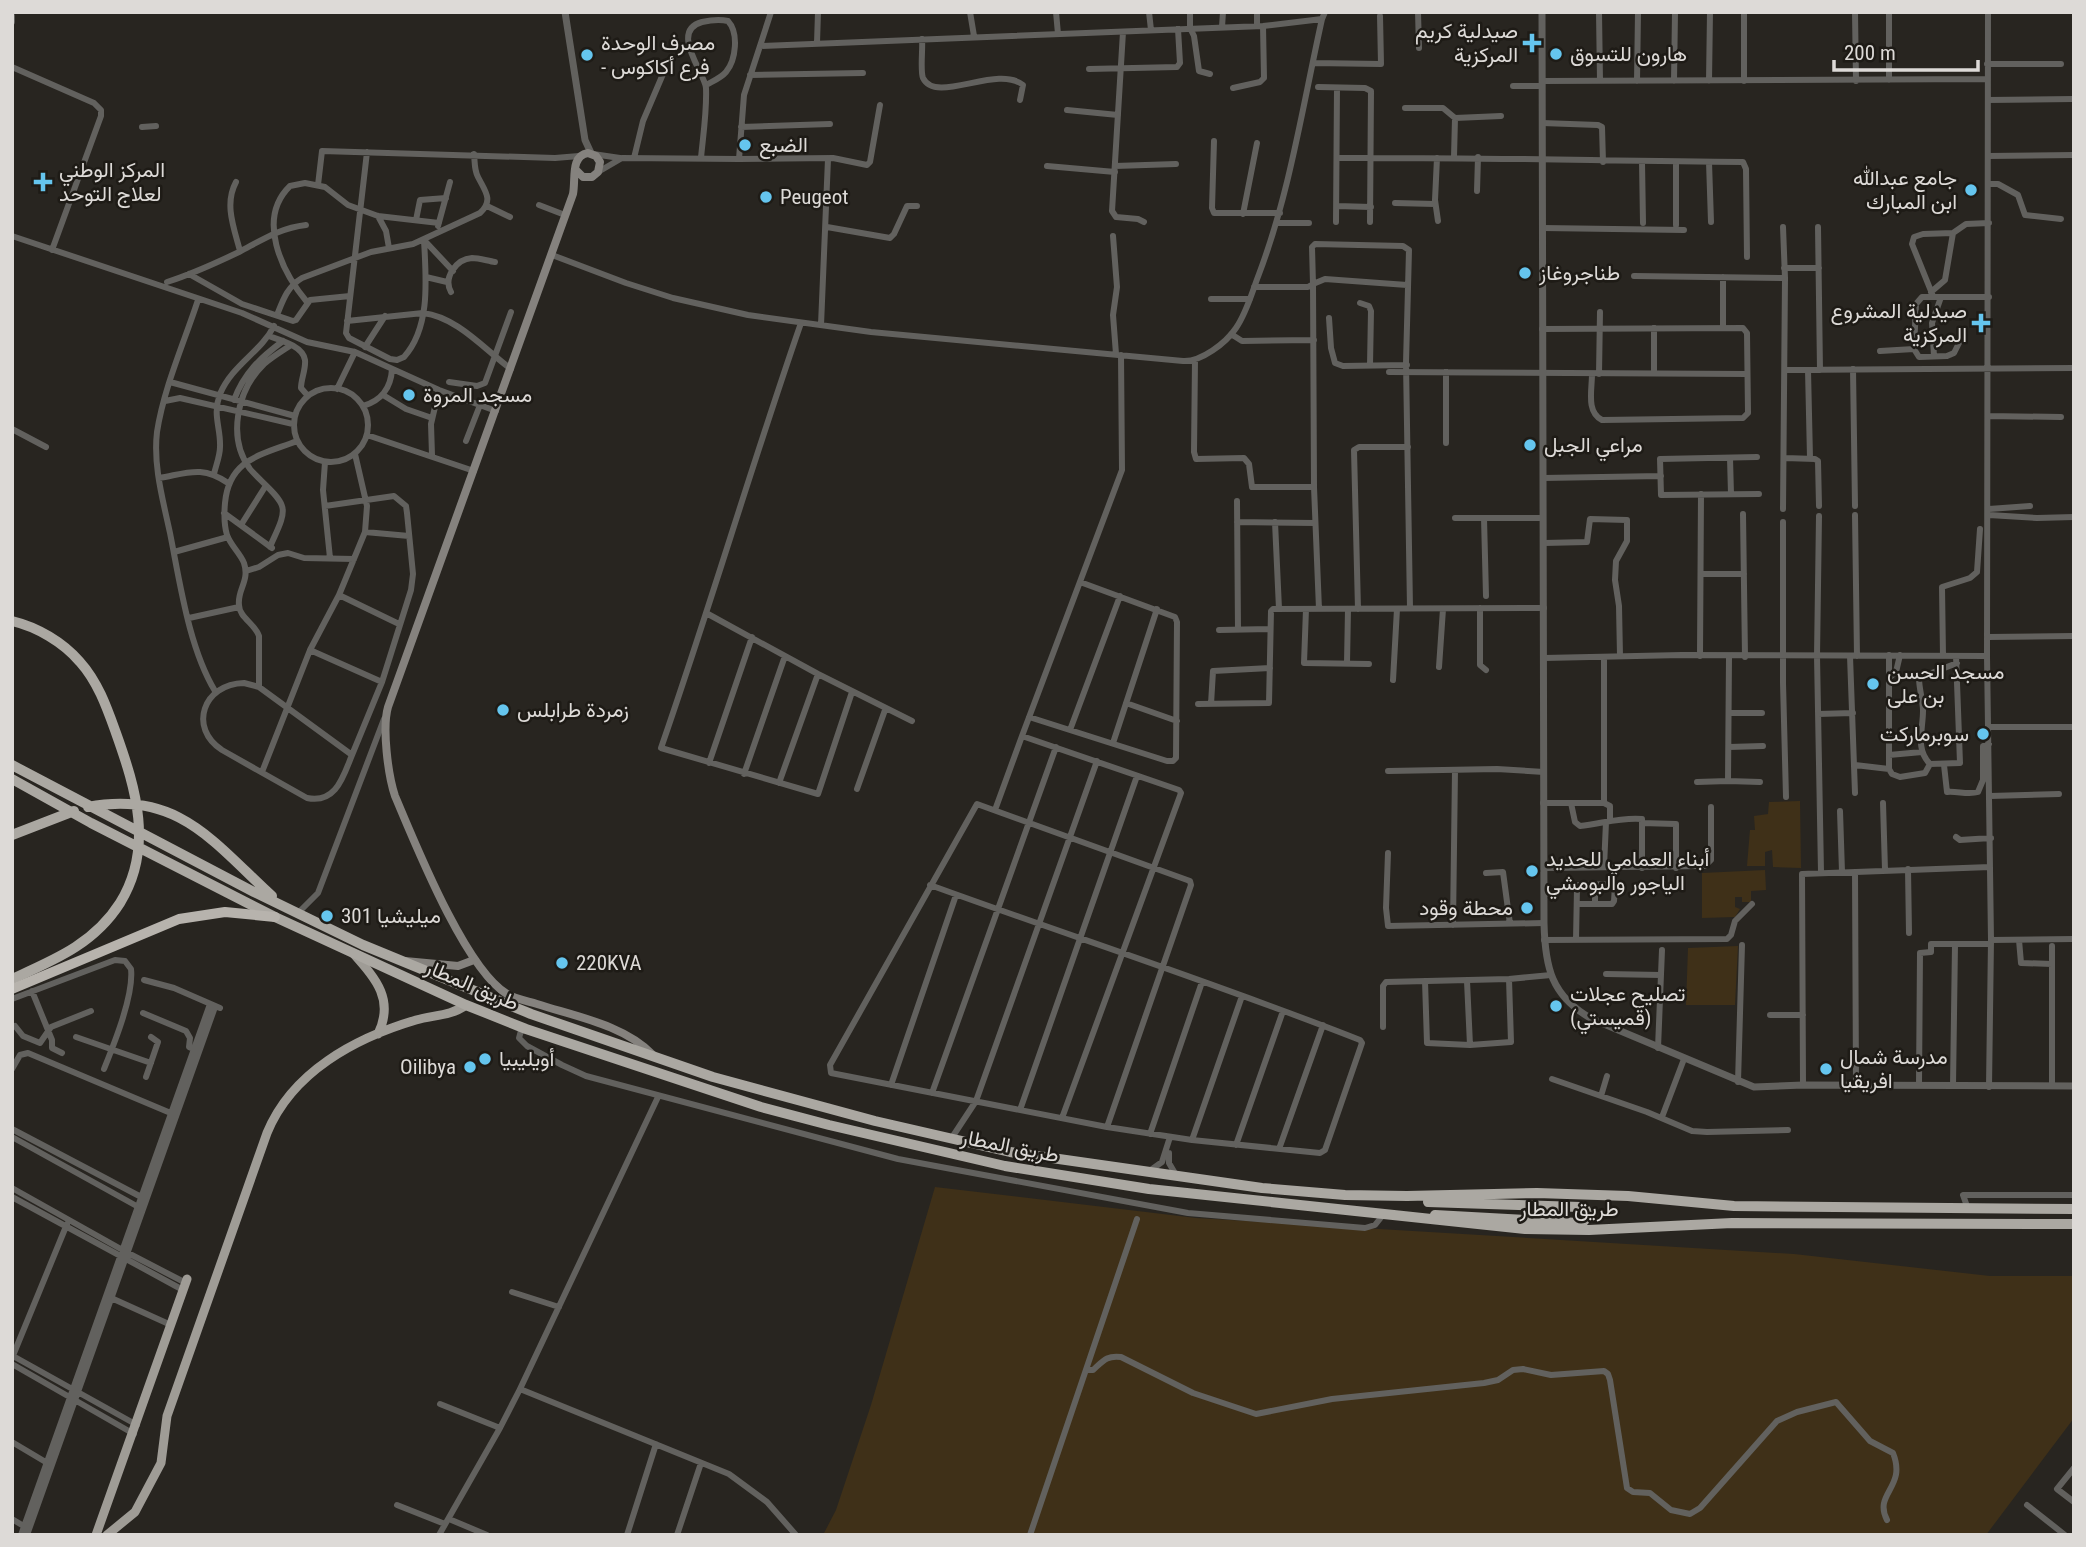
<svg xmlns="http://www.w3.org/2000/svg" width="2086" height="1547" viewBox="0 0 2086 1547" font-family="'Roboto Condensed',Vazirmatn,sans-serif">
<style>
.green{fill:#3f3018}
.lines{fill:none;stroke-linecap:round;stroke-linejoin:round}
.minor{stroke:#62615e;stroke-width:6}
.tertiary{stroke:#62615e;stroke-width:7}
.secondary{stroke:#85827e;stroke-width:8}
.primary{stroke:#9f9c96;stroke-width:9}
.trunk{stroke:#aba8a2;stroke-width:10}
.motorway{stroke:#b7b3ad;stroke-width:10}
.poi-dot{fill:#65c5ee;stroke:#1e1b16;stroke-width:2.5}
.labels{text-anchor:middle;stroke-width:5;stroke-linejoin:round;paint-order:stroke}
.poi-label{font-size:21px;fill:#dddad7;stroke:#1e1b16;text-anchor:start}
.street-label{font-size:21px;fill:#dddad7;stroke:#1e1b16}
</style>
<rect width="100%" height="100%" fill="#282520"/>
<path class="green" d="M 1800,801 L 1801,868 L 1773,867 L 1772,850 L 1765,852 L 1765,866 L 1747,866 L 1750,830 L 1755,830 L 1754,816 L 1768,814 L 1769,802 Z
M 1765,870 L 1766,890 L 1751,891 L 1751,902 L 1742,902 L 1742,897 L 1735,897 L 1735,907 L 1740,909 L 1735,917 L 1702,918 L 1702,873 Z
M 1738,946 L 1735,1005 L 1686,1005 L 1688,948 Z
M 935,1187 L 1196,1218 L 1794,1254 L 1990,1276 L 2074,1276 L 2074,1418 L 1986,1535 L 823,1535 L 836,1510 L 871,1405 Z"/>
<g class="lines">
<path class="minor" d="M 970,12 L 974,36
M 1056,12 L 1058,34
M 1149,12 L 1151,30
M 1190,12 L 1190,28 L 1194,36 L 1199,71 L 1210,74
M 1418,12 L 1419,48
M 1599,12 L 1600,81
M 1855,12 L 1856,81
M 1889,12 L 1889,80
M 1988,12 L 1987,656 L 1991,940 L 1989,1087
M 12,16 L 12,22
M 1257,26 L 1257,12
M 1222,27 L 1223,12
M 1123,32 L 1112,211 L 1116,217 L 1138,219 L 1144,222
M 922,39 C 923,48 920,71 923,78 C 936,105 997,64 1023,85 L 1020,100
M 817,43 L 818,12
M 760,46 L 771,12
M 1313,63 L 1381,64 L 1380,16
M 1987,64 L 2061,64
M 12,67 L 94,103 L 101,110 L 101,116 L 52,250
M 1089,69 L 1177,67 L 1180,63 L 1178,29
M 750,75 L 863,73
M 1542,81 L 1987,79
M 1637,81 L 1638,12
M 1674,81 L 1675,12
M 1709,81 L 1710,12
M 1744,81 L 1744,12
M 1513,86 L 1542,86
M 1318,87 L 1365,88 L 1371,91 L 1370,222
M 1233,88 L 1260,82 L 1264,78 L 1263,26
M 1988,100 L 2074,99
M 1405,108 L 1443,108 L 1455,118 L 1501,116
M 1067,110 L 1118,115
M 1542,123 L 1598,125 L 1602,127 L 1603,162
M 142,127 L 156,126
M 741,127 L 830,124
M 1214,141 L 1212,208 L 1214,213 L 1280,213
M 367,152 L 346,333 L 349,338 L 390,359 L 397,360 L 404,357 C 431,327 426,278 424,240
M 593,154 L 620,158
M 1988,156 L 2074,155
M 1454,157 L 1455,118
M 634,158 L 643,121 L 663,74
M 701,158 C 703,136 707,111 706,88 C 705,73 669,31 702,22 C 711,20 719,19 728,21 C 739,33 736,60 726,72 C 721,78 713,81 706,85
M 1338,158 C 1473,157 1608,161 1743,162 L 1746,169 L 1747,257
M 1437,158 L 1435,200 L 1438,221
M 739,159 L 833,158 L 867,165 L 870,162 L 880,105
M 1642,162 L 1643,223
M 1676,162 L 1676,225
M 1709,162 L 1711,222
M 1047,166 L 1115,172
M 1115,166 L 1176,164
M 598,172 L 622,158 L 739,159 L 744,95 L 760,46 L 1263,26 L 1322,19 L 1325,12
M 236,182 C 224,204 234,228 240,251
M 1989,184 L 1998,184 L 2018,195 L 2025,215 L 2061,219
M 318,185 L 322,151 L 555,158 L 579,156
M 1477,191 L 1478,157
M 1395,203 L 1435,204
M 539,205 L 565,215
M 487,206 L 510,217
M 1337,206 L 1371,207
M 1243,214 L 1257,143
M 378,216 L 386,231 L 389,248
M 416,220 L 420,200 L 446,198
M 1336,222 L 1337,88
M 1276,223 L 1309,223
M 438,226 L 450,182
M 827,227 L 890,238 L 894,234 L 907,206 L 917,206
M 1783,227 L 1785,278
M 1818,227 L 1820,370
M 1543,228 L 1684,230
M 12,236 L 242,313 L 307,342 L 355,352 L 439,390 L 496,411
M 1113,236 L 1117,287 L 1113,315 L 1116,354
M 424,240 L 453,271
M 552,255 L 626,283 L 673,298 L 748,315 L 871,332 L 1183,361 C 1201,362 1226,343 1236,328 C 1247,312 1252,292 1259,274 C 1290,192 1303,104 1322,19
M 1784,268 L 1819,268
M 189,274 L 242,304 L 293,321 L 296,320 L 310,300 L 350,296
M 1634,276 L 1785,278 L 1783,509
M 426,277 L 447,282
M 1723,277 L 1723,328
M 167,282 C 192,274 216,263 239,252 C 262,240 280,228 306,225
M 1254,287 L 1308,287 L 1313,284 L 1312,247 L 1315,244 L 1403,246 L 1409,250 L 1406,363 L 1410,608
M 451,292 C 443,278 456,259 472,258 C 479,258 488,261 495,262
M 1931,292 L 1945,280 L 1953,233 L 1966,224 L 1989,223
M 1933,296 L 1912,244 L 1914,237 L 1923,234 L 1953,233
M 1211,299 L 1250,299
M 198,300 C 184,343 164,387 157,432 C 153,466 163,500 170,533 C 180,583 189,648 215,691
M 307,302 C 282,272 256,219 290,186 L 305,183 L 325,187 L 348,205 L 378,216 L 439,223
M 1360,303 L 1369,306 L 1371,311 L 1370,365
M 277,315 C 283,300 287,287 302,278 L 371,252 L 413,244 L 480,213 C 494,200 485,191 478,177 C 474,170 475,162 474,154
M 1329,318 L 1331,348 L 1335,363 L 1343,366 L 1407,365
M 347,321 L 423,313 C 457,317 484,349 511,369
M 801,323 C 752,464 710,607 661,748 L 818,794 L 852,692
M 821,325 L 828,159
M 1654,328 L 1654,373
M 1542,329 L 1743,328 L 1747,333 L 1748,413 L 1743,418 L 1602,420 C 1586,412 1592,390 1592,374
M 1231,334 L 1242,341 L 1314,340
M 269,336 C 280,340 303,346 305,360 C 306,369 301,379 301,388 L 308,396
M 365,347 L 385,316
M 1914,349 L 1916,304 L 1922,297 L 1989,297
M 1880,351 L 1914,349 L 1919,357 L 1947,356 L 1954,353 L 1959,343
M 1934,356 L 1932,323 L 1941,297
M 1195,360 L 1194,452 L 1196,459 L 1244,458 L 1249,464 L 1252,487 L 1314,487 L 1319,609
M 1853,369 L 1855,506
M 1785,370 L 2074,368
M 1808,370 L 1810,458
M 1389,372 L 1747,374
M 1446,372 L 1446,443
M 1599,374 L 1600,312
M 170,382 L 295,416
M 449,382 L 477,386 L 485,383 L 511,312
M294 425a37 37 0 1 1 74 0a37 37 0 1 1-74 0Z
M 337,389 L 355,352
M 383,395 L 406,409 L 432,418
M 234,400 C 244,373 260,358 283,341
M 165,401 L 180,398 L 293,424
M 363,406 C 381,401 391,388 392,369
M 1988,416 L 2061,417
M 12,429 L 46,447
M 367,435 L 474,471
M 466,441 L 480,405
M 432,455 L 431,424 L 439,390
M 1757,457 L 1660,459 L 1661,495 L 1759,494
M 1730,458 L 1731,494
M 1785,458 L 1815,459 L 1818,461 L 1819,506
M 325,462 L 323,490 L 330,558
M 214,474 C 216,465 220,456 220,447 C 221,428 212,415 220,394 C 232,365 261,352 274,326
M 159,478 C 188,473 202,465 228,483
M 1543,478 L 1661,476
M 1314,487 L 1313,284 L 1325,279 L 1407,285
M 1237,501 L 1238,629
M 325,506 L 394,496 L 406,506 L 407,513 L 413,574 L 411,590 L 382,682 L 352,755
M 1989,509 L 2030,506
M 224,513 L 272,548
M 1743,514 L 1745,657
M 1855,515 L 1857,656
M 1989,515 L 2037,518 L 2074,517
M 1819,516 L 1817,656 L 1821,872
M 1455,518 L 1543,518
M 1484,518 L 1486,596
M 1237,522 L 1315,523
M 1275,522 L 1279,609
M 1783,522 L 1783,683 L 1786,797
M 241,525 L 265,487
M 365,532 L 409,536
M 1544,543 L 1587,542 L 1590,519 L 1627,520 L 1627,541 L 1616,561 L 1615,580 L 1619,606 L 1620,656
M 270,547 C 274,536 286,517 282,506 C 279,495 258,479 250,469 C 227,438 237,390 264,364 C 272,357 282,351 291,345
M 174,552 L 228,537
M 246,571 L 259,567 L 278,555 L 288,553 L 304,558 L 354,559
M 1701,574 L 1744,574
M 339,595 L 399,624
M 1480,608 L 1480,665 L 1486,670
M 1306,609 L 1304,663 L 1369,664
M 1358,609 L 1354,450 L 1359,447 L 1408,447
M 708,614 L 818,674 L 912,721
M 189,618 L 239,607
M 1219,630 L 1270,629
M 1988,637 L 2074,636
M 310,650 L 382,682
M 1889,655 L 1889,678
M 1700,656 L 1701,494
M 1850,656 L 1855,793
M 1943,656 L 1942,587 L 1970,578 L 1977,572 L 1980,529
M 1956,656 L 1960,763 L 1930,764 C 1915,749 1923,730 1923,711 C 1923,700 1919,689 1919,678 L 1957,663
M 1544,658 L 1682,655 L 1987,656
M 1347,663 L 1348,609
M 1439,667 L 1443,609
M 1393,680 L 1397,609
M 244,683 L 259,687 L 352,755 C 343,777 336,804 307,798 L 222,750 C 188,728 203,684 244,683 Z
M 259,687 L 259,636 C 255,624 239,617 239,605 C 237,590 250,581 244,563 C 240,553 231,546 227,535 C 224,525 224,514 225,503 C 229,459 261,455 297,441
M 1126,703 L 1177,721
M 1198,704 L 1269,703 L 1271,611 L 1273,609 L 1544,608
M 1211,704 L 1213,671 L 1270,668
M 1729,713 L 1762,713
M 1818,714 L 1853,713
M 1029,717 L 1167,761 L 1173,761 L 1176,758 L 1177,622 L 1175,617 L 1080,582
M 1989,727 L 2074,727
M 1070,730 L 1120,596
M 1022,736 L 1122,470 L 1121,355
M 1113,743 L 1157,609
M 1729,747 L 1763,746
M 1889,755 L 1922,752
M 709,763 L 752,637
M 1855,765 L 1889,769 L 1889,678 L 1896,672 L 1900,655
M 1944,765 L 1947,792 C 1957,791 1969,795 1978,792 L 1983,780 L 1983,746 L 1989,744
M 1889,769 L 1892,774 L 1900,777 L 1925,773 L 1930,764
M 1388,771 L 1497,769 L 1544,772
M 262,772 L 310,650 L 339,595 L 365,532 L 367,506 L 355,454
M 744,774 L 785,656
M 1728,781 L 1760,782
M 1697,782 L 1728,781 L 1729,657
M 779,783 L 818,674
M 857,789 L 885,710
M 1990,796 L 2059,794
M 1543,803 L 1604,803 L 1604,657
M 1571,803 L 1575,822 L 1580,826 C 1601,824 1620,817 1642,819 L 1642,868
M 1604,803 L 1610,806 L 1610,819
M 1883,803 L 1885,870
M 995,810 L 1022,736 L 1179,790 L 1181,793 L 1062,1118
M 1840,811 L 1842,872
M 1642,823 L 1676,824 L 1676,868
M 1956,837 L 1960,840 L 1991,838
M 1388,853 L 1386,908 L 1388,926 L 1544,923
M 1604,867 L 1606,822
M 1544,868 L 1705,866 L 1711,860 L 1711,807
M 1908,869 L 1909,933
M 1855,872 L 1856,1085
M 1486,873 L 1503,872 L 1510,924
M 930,885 C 1073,937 1218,984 1360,1040 L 1362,1043 L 1325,1150 L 1320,1153 L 1192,1140 L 1107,1127 L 831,1073 L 830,1065 L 977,804 L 1190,881 L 1191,885 L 1107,1127
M 1595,904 L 1595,884
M 298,913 L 318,893 L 384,719
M 1453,925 L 1455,770
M 1544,940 L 1727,939 L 1731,935 L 1735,921 L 1752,904
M 1576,940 L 1577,888 L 1578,885 L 1612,884 L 1615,886 L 1614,901 L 1612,904 L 1577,904
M 1991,940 L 2074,939
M 2019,940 L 2021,963 L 2052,964
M 1606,974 L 1661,975
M 144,980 L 174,988 L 220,1008
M 1425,981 L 1427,1043 L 1470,1045 L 1511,1042 L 1509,979
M 1467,981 L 1470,1045
M 32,991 L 52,1040 L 52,1048 L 62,1053
M 12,999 L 115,960 L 125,961 L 131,969 C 134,995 114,1044 104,1069
M 143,1013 L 186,1031 L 190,1038 L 189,1047 L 198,1051
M 1770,1015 L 1803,1015
M 15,1026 L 23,1036 L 40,1043 L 51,1027 L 91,1011
M 522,1027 L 519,1038 L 527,1046 L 562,1065 L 586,1076 L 898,1159 L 1188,1213 L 1365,1228 L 1375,1225 L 1383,1215
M 1383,1027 L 1383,986 L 1386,982 L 1509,979 L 1551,975
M 76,1037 L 151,1063
M 1658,1048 L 1662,950
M 12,1069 L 20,1055 L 28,1053 L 173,1114
M 146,1077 L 158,1042 L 151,1037
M 1552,1079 L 1647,1112 L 1692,1131 L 1707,1132 L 1788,1130
M 1738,1082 L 1742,945
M 891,1085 L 956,895
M 1803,1085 L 1802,874 L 1990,867
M 1919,1085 L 1920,953 L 1931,952 L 1931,944 L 1991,944
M 1953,1086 L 1955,944
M 2052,1086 L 2052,946
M 932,1093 L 1056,747
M 1601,1096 L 1607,1076
M 1020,1110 L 1137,776
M 1662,1117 L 1684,1059
M 12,1129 L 145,1199
M 1150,1134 L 1202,982
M 12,1137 L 142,1209
M 951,1139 L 976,1101 L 1097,761
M 1192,1140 L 1242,996
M 1236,1145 L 1283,1011
M 1279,1149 L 1323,1025
M 1169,1153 L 1169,1163 L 1176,1175
M 1148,1172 L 1162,1162 L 1170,1137
M 12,1188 L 128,1253 L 186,1283
M 12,1197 L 183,1290
M 1968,1209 L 1963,1195 L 2074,1195
M 512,1292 L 559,1307
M 109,1297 L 171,1325
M 13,1356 L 137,1425
M 12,1358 L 67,1224
M 12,1364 L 134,1434
M 1087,1370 L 1093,1370 C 1103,1361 1107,1355 1121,1357 L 1193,1393 L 1256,1414 L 1332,1399 L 1484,1383 L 1498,1380 L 1513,1370 L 1523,1369 L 1551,1375 L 1604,1371 L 1608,1374 L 1610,1380 L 1627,1488 L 1633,1492 L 1650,1493 L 1671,1510 L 1690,1514 L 1700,1508 L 1777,1421 L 1797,1412 L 1836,1402 L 1870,1441 L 1893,1453 C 1907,1488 1873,1493 1887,1520
M 520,1389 L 729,1474 L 767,1502 L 796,1535
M 440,1404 L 500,1428
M 12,1442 L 49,1464
M 2074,1468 L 2057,1489 L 2074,1502
M 397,1505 L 445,1524
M 2027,1505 L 2065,1535
M 12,1519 L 27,1528
M 449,1519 L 487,1535
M 21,1535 L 210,1004
M 27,1535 L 215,1007
M 439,1535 L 500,1428 L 520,1389 L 658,1097
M 627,1535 L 656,1444
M 677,1535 L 701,1463
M 1030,1535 L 1137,1219"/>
<path class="tertiary" d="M 565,12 L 585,140 L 591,153
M 1542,12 L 1544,923 C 1545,967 1551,996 1592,1019 L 1754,1087 L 1803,1085 L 2074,1086"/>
<path class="secondary" d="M 576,170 L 583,177 L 592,177 L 598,172 L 600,162 L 596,156 L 588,153 C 570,156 576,179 573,194 L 388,707 C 382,728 388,775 395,796 C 415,843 465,969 507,994 C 515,999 527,1001 537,1004 C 574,1016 625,1025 653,1055
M 405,961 L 458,966 L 474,960"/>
<path class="primary" d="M 353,953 C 375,978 395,999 378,1034
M 96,1535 L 187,1279
M 107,1535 L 135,1512 L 161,1463 L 167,1416 L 267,1133 C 292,1072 355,1038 416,1020 C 433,1015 451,1016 466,1005"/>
<path class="trunk" d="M 12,621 C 37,627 63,642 80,662 C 98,682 107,708 116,733 C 136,789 154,848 120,903 C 94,944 54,960 12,979
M 12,765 L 254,892 L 363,945 L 531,1014 L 713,1077 L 875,1121 L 1010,1152 L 1262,1188 L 1345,1195 L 1407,1196 L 1537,1193 L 1628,1196 L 1734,1206 L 2074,1209
M 12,779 L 91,823 L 275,917 L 466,1005 L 526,1029 L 761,1107 L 829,1125 L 1005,1166 L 1149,1189 L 1525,1229 L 1589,1230 L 1732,1223 L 2074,1224
M 88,807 C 178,790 213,842 272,896
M 12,835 L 74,811
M 1428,1202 L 1580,1207 L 1586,1210 L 1588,1216 L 1584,1221 L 1578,1223 L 1435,1215"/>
<path class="motorway" d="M 12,989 L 179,919 L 225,912 L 275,917"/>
</g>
<g class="poi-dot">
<path d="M1528.5 32.5h7v7h7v7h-7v7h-7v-7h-7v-7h7z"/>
<circle cx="1556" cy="54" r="7"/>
<circle cx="587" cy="55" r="7"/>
<circle cx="745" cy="145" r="7"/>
<path d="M39.5 171.5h7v7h7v7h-7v7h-7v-7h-7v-7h7z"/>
<circle cx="1971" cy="190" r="7"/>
<circle cx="766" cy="197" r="7"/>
<circle cx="1525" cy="273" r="7"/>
<path d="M1977.5 312.5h7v7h7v7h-7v7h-7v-7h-7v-7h7z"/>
<circle cx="409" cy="395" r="7"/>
<circle cx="1530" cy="445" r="7"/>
<circle cx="1873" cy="684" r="7"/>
<circle cx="503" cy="710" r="7"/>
<circle cx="1983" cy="734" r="7"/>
<circle cx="1532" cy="871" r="7"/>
<circle cx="1527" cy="908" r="7"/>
<circle cx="327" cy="916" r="7"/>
<circle cx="562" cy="963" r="7"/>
<circle cx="1556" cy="1006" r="7"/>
<circle cx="485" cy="1059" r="7"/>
<circle cx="470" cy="1067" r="7"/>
<circle cx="1826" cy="1069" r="7"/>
</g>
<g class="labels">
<g class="poi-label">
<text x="1518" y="38" text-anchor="end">صيدلية كريم<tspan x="1518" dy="24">المركزية</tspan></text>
<text x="601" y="50">مصرف الوحدة<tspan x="601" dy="24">- فرع أكاكوس</tspan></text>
<text x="1570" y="61">هارون للتسوق</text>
<text x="759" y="152">الضبع</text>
<text x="59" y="177">المركز الوطني<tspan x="59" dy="24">لعلاج التوحد</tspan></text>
<text x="1957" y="185" text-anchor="end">جامع عبدالله<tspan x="1957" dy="24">ابن المبارك</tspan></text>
<text x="780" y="204">Peugeot</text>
<text x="1539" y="280">طناجروغاز</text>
<text x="1967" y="318" text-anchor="end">صيدلية المشروع<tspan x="1967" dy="24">المركزية</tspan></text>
<text x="423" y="402">مسجد المروة</text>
<text x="1544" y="452">مراعي الجبل</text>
<text x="1887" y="679">مسجد الحسن<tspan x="1887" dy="24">بن على</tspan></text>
<text x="517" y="717">زمردة طرابلس</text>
<text x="1969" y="741" text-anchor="end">سوبرماركت</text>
<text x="1546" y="866">أبناء العمامي للحديد<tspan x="1546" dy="24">الياجور والبومشي</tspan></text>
<text x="1513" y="915" text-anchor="end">محطة وقود</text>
<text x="341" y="923">ميليشيا 301</text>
<text x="576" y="970">220KVA</text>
<text x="1570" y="1001">تصليح عجلات<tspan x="1570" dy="24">(قميستي)</tspan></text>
<text x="1840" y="1064">مدرسة شمال<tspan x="1840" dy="24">افريقيا</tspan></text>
<text x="499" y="1066">أويليبيا</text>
<text x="456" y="1074" text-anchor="end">Oilibya</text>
</g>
<g class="street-label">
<text transform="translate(472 985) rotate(23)" y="7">طريق المطار</text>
<text transform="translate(1010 1146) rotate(11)" y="7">طريق المطار</text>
<text x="1569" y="1216">طريق المطار</text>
</g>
</g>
<rect width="2086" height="1547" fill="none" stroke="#dddad7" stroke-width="28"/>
<path d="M1834 60v10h144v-10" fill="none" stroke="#dddad7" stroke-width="3.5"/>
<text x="1844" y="60" font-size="21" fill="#dddad7" stroke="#1e1b16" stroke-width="5" paint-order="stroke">200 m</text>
</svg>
